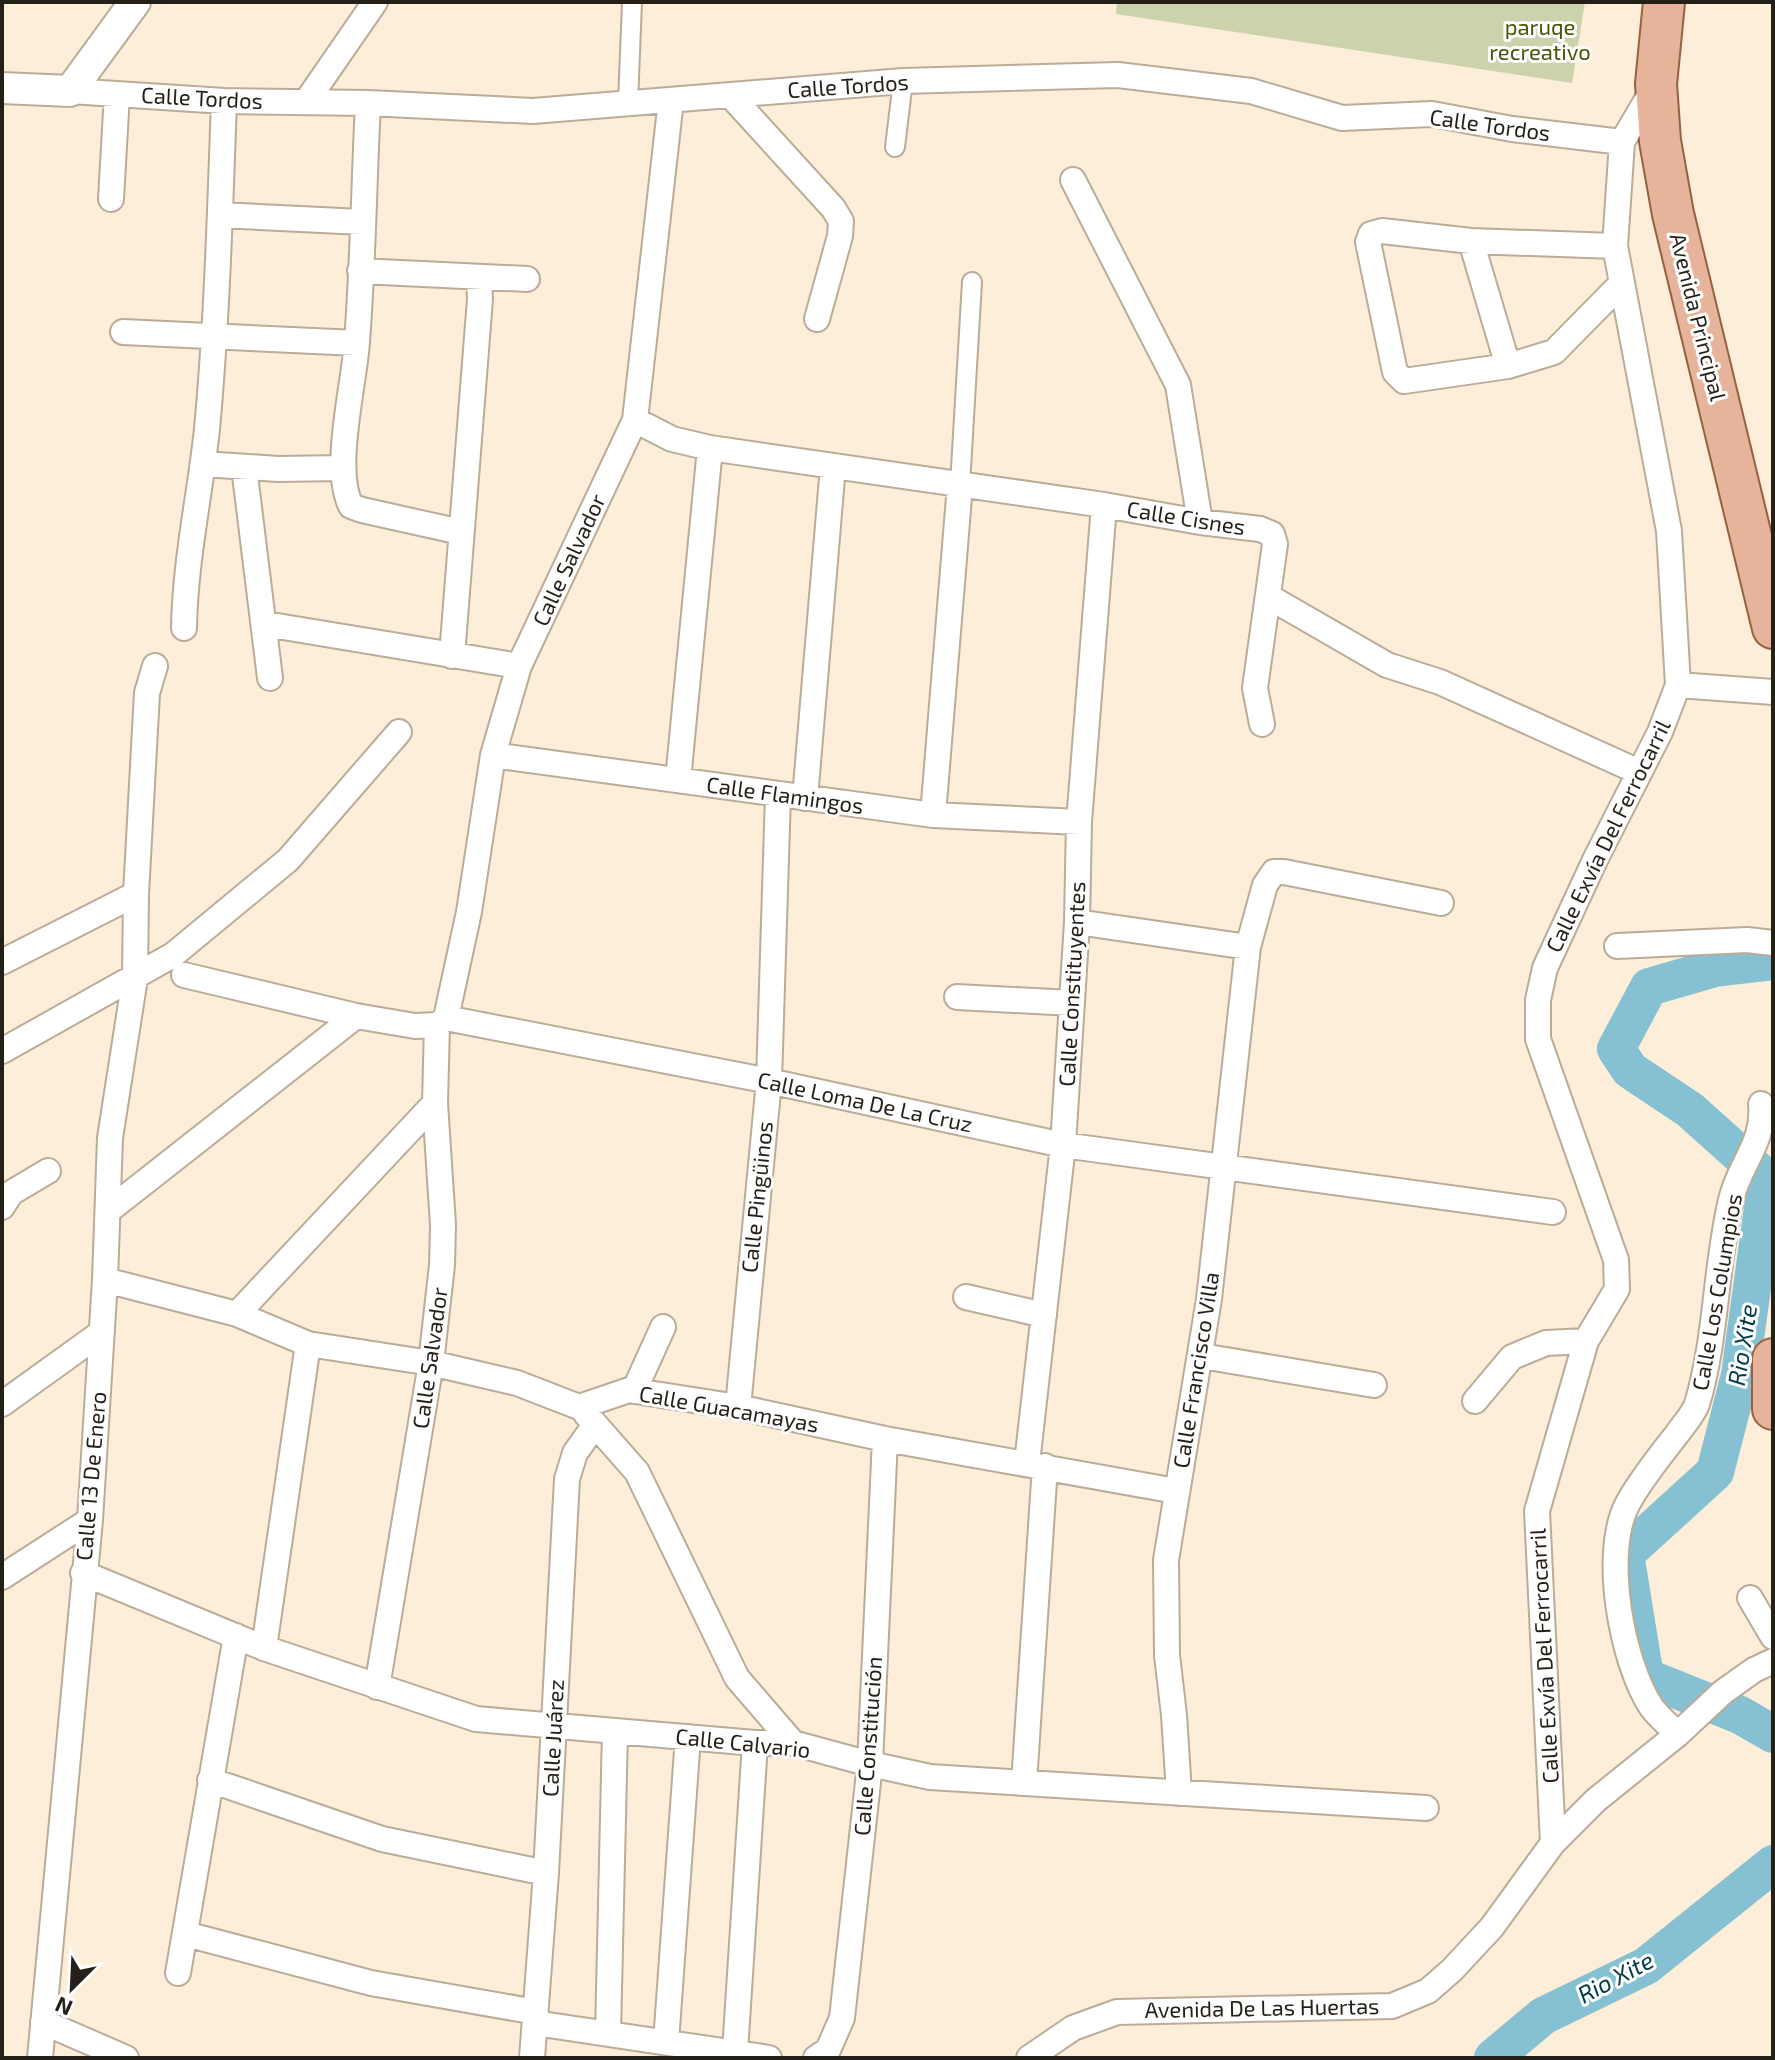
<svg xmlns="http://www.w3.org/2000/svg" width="1775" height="2060" viewBox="0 0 1775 2060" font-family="'Exo 2',sans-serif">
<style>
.green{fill:#cbd2ac}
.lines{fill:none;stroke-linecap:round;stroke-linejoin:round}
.river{stroke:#86c0d3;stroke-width:38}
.pedestrian-casing{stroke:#baac98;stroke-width:22}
.minor-casing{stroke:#baac98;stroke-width:28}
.tertiary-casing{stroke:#baac98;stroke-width:34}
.primary-casing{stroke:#985f40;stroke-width:44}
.pedestrian{stroke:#fff;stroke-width:18}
.minor{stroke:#fff;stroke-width:24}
.tertiary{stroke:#fff;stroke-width:30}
.primary{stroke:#e6b49a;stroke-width:40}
.labels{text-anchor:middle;stroke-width:6;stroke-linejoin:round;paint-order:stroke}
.park-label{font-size:22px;fill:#4b5404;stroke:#fdfdfd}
.street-label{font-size:22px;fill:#241f17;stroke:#fdfdfd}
.water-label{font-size:24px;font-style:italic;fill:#033a48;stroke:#fdfdfd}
</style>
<rect width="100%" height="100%" fill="#fceed8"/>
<path class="green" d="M 1117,2 L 1585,2 L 1572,83 L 1116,14 Z"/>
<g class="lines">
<path class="river" d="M 1773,961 L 1715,968 L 1649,987 L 1616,1049 L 1630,1070 L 1690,1110 L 1767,1179 L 1740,1375 L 1715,1472 L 1625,1554 L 1645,1677 L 1740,1715 L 1773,1734
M 1493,2058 L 1543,2016 L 1646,1966 L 1773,1864"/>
<g class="pedestrian-casing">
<path id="pedestrian" d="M 628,103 L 632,2
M 895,147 L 903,81
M 960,485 L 972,282"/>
</g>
<g class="minor-casing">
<path id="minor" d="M 70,91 L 224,101 L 368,103 L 533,111 L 903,81 L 1118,75 L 1251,91 L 1342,118 L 1432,114 L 1512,129 L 1622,142 L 1655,86
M 730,95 L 833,208 L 841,221 L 840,236 L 817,319
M 306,102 L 375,2
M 368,103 C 364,183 363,263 357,342 C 354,386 332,469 351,506 L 362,510 L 461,532
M 1073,180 L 1178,385 L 1200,522
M 111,199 L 117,94
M 220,215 L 362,222
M 1471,241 L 1508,366
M 1615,246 L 1471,241 L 1382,231 L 1371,234 L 1368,242 L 1395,372 L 1404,381 L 1508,366 L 1554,352 L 1620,285
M 360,271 L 527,279
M 123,332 L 357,343
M 635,420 L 672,439 L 710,448 L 1104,505 L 1200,522 L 1260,529 L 1272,534 L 1275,544 L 1255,688 L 1262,724
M 203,464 L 278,469 L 343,468
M 244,467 L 270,678
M 1269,597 L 1387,665 L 1440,682 L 1639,772
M 265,624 L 519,666
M 184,628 C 185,561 200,495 207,429 C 217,320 220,211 224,101
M 452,656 L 480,299 L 479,277
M 1678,685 L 1773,692
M 493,755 L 933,815 L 1079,822
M 678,780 L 710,448
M 805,798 L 833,466
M 933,815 L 960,485
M 1077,922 L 1248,947
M 1617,946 L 1747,940 L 1773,943
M 2,962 L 136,894
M 184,975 L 356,1016 L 415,1026 L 437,1025 L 446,1018 L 769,1081 L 1063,1145 L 1553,1212
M 957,997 L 1072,1003
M 446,1018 L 469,912 L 493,755 L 519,666 L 635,420 L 671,100
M 2,1051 L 173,955 L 288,860 L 399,732
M 2,1207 L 11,1193 L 48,1171
M 108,1211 L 356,1016
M 105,1280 L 237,1314 L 308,1344 L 431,1363 L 517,1383 L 579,1407 L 629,1390 L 738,1407 L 885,1439 L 1176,1491
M 966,1297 L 1044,1315
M 237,1314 L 435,1103
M 1202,1356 L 1374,1385
M 634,1391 L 663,1327
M 1475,1401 L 1512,1357 L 1546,1343 L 1586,1341
M 2,1404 L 102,1332
M 738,1407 L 769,1081 L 778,795
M 586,1414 L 637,1472 L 737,1678 L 793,1743
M 1027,1463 L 1063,1145 L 1077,922 L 1079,822 L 1104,505
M 83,1573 L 264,1648 L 476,1719 L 755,1743 L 793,1743 L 870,1764 L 930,1777 L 1426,1808
M 2,1577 L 90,1520
M 1750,1598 L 1773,1637
M 264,1648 L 308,1344
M 377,1687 L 431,1363 L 442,1265 L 443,1225 L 435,1103 L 437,1025
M 1678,1734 C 1669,1726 1659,1717 1652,1708 C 1622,1664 1601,1552 1628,1503 C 1641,1479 1660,1456 1677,1434 C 1684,1424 1693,1415 1697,1404 C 1717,1337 1715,1267 1731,1200 C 1739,1164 1765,1143 1761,1104
M 210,1780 L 382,1839 L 546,1873
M 1024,1783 L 1045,1466
M 1179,1793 L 1174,1715 L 1167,1655 L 1166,1560 L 1209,1299 L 1248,947 L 1265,885 L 1274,872 L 1284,872 L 1441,903
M 1553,1843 L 1537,1511 L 1586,1341 L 1617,1289 L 1616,1260 L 1538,1039 L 1538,1000 L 1545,968 L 1595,860 L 1660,732 L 1678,685 L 1669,531 L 1615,246 L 1622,142
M 186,1934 L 371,1983 L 536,2012
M 178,1973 L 236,1636
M 43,2022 L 126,2058
M 535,2023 L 769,2058
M 608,2033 L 615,1731
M 666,2042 L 688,1737
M 735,2052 L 755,1743
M 40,2058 L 90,1520 L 105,1280 L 110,1138 L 135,978 L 136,894 L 147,693 L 155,666
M 532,2058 L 546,1873 L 567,1479 L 575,1453 L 595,1425
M 816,2058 L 828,2050 L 842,2018 L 870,1764 L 885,1439
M 1029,2058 L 1073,2028 L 1117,2012 L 1392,2006 L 1428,1991 L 1452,1970 L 1492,1927 L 1553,1843 L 1596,1800 L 1678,1734 L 1723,1692 L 1754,1670 L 1773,1661"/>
</g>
<g class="tertiary-casing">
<path id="tertiary" d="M 2,88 L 70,91 L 135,2"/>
</g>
<g class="primary-casing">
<path id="primary" d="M 1664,2 L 1656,84 L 1660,141 L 1673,214 L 1773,628
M 1773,1359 L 1773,1409"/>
</g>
<use href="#pedestrian" class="pedestrian"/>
<use href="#minor" class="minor"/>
<use href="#tertiary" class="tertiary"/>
<use href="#primary" class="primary"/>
</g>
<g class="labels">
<g class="park-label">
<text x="1540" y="35">paruqe<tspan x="1540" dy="25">recreativo</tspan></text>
</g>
<g class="street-label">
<text transform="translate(848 86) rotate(-4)" y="8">Calle Tordos</text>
<text transform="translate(202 98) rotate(3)" y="8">Calle Tordos</text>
<text transform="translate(1490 125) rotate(8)" y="8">Calle Tordos</text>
<text transform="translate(1698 317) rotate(76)" y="8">Avenida Principal</text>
<text transform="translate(1186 518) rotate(9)" y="8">Calle Cisnes</text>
<text transform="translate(569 560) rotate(-65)" y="8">Calle Salvador</text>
<text transform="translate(785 795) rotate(8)" y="8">Calle Flamingos</text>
<text transform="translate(1608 836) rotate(-64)" y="8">Calle Exvía Del Ferrocarril</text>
<text transform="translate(1072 984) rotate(-87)" y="8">Calle Constituyentes</text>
<text transform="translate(865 1102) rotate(12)" y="8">Calle Loma De La Cruz</text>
<text transform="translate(757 1197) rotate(-84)" y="8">Calle Pingüinos</text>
<text transform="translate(1717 1292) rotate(-80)" y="8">Calle Los Columpios</text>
<text transform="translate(430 1358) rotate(-82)" y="8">Calle Salvador</text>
<text transform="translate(1196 1370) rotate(-81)" y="8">Calle Francisco Villa</text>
<text transform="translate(729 1409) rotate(10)" y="8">Calle Guacamayas</text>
<text transform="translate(91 1476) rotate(-85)" y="8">Calle 13 De Enero</text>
<text transform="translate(1544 1656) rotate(-93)" y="8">Calle Exvía Del Ferrocarril</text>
<text transform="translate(553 1738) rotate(-87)" y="8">Calle Juárez</text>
<text transform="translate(743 1743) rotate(6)" y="8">Calle Calvario</text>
<text transform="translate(868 1746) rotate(-86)" y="8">Calle Constitución</text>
<text transform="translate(1262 2008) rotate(-1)" y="8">Avenida De Las Huertas</text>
</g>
<g class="water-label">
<text transform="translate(1743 1345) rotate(-81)" y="8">Rio Xite</text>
<text transform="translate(1616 1978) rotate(-28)" y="8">Rio Xite</text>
</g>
</g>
<rect width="1775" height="2060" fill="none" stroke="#241f17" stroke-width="8"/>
<g transform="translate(72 1988) rotate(204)" stroke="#fdfdfd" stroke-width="6" paint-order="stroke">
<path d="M0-6L14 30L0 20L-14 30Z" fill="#241f17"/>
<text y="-12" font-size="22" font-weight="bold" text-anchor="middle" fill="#241f17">N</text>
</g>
</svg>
